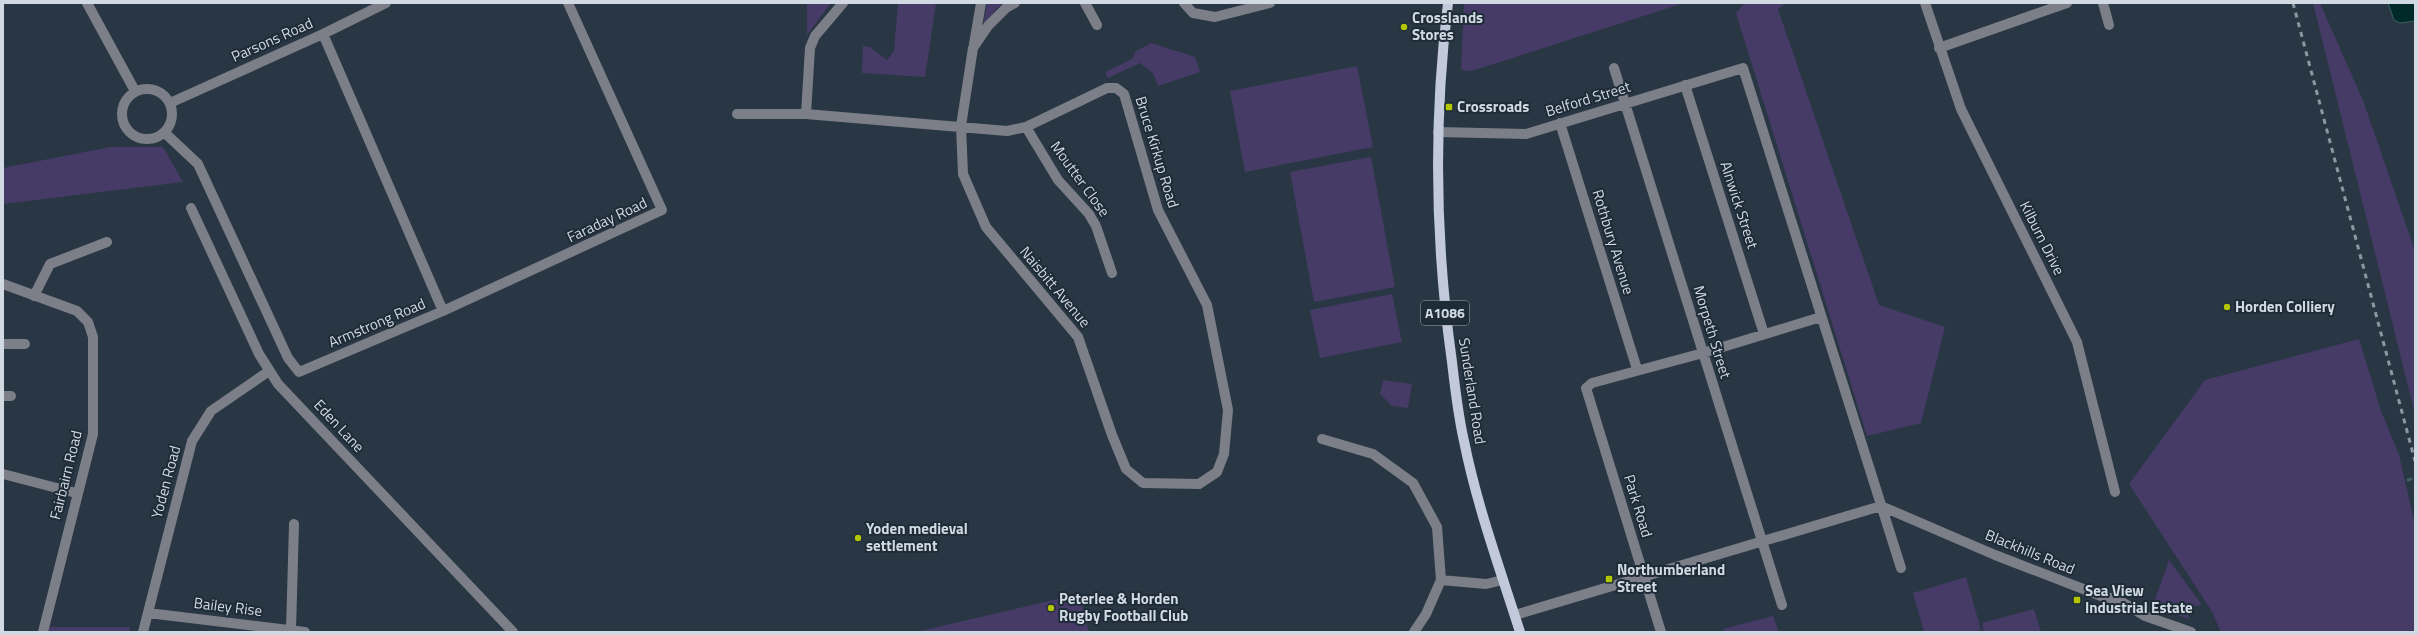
<svg xmlns="http://www.w3.org/2000/svg" width="2418" height="635" viewBox="0 0 2418 635" font-family="'Titillium Web',sans-serif">
<style>
.green{fill:#463b67}
.water{fill:#002929;stroke:#3f5e60}
.lines{fill:none;stroke-linecap:round;stroke-linejoin:round}
.stream{stroke:#3f5e60;stroke-width:3}
.minor{stroke:#7c7f87;stroke-width:10}
.major{stroke:#c2c9da;stroke-width:10}
.rail{stroke:#8c98a1;stroke-width:3;stroke-dasharray:5 5;stroke-linecap:butt}
.poi-dot{fill:#b1c500;stroke:#1e2c38;stroke-width:1.5}
.labels{text-anchor:middle;stroke-width:4;stroke-linejoin:round;paint-order:stroke}
.shield{fill:#1e2c38;stroke:#9ba6af;stroke-width:1}
.shield-label{font-size:14px;font-weight:bold;fill:#d1dae2}
.poi-label{font-size:15px;font-weight:bold;fill:#d1dae2;stroke:#1e2c38;text-anchor:start}
.street-label{font-size:15px;fill:#d1dae2;stroke:#1e2c38}
</style>
<rect width="100%" height="100%" fill="#283743"/>
<path class="green" d="M 807,3 L 831,3 L 807,35 Z
M 898,3 L 936,3 L 925,77 L 862,73 L 863,46 L 870,47 L 887,60 L 894,51 Z
M 987,3 L 1004,3 L 997,8 L 983,27 Z
M 1464,3 L 1684,3 L 1472,71 L 1461,70 Z
M 1745,3 L 1786,3 L 1778,9 L 1879,305 L 1945,327 L 1921,423 L 1867,436 L 1736,13 Z
M 2313,3 L 2320,3 L 2364,103 L 2415,251 L 2415,414 Z
M 1151,43 L 1195,57 L 1200,72 L 1158,86 L 1153,73 L 1140,63 L 1108,78 L 1105,72 L 1132,59 L 1136,51 Z
M 1357,66 L 1373,147 L 1245,172 L 1230,91 Z
M 110,147 L 163,147 L 183,182 L 3,204 L 3,168 Z
M 1371,157 L 1395,287 L 1314,302 L 1290,172 Z
M 1392,294 L 1402,342 L 1320,358 L 1310,310 Z
M 2359,339 L 2381,411 L 2399,455 L 2415,525 L 2415,632 L 2221,632 L 2211,610 L 2129,484 L 2205,380 Z
M 1383,380 L 1412,384 L 1408,408 L 1392,406 L 1380,394 Z
M 2169,560 L 2202,605 L 2186,607 L 2189,619 L 2153,606 Z
M 1966,577 L 1981,630 L 1975,632 L 1924,632 L 1913,593 Z
M 1079,594 L 1089,632 L 916,632 Z
M 2034,609 L 2041,632 L 1984,632 L 1982,623 Z
M 1773,616 L 1779,632 L 1724,632 L 1723,629 Z
M 47,627 L 130,627 L 129,632 L 46,632 Z"/>
<path class="water" d="M 2388,3 L 2415,3 L 2415,21 L 2400,23 L 2394,20 Z"/>
<g class="lines">
<path class="stream" d="M 2408,480 L 2411,479"/>
<path class="minor" d="M 87,3 L 135,91
M 1085,3 L 1097,25
M 1184,3 L 1193,13 L 1215,17 L 1270,3
M 1925,3 L 1961,109 L 2077,342 L 2115,492
M 2103,3 L 2109,25
M 974,44 L 981,3
M 1939,48 L 2067,3
M 1614,68 L 1782,605
M 1685,85 L 1764,334
M122 114a25 25 0 1 1 50 0a25 25 0 1 1-50 0Z
M 170,103 L 323,34 L 386,3
M 737,114 L 806,114 L 1007,131 L 1026,127 L 1107,88 L 1116,88 L 1124,94 L 1158,210 L 1207,305 L 1228,410 L 1224,454 L 1217,472 L 1199,484 L 1143,483 L 1126,469 L 1112,435 L 1078,337 L 986,227 L 963,174 L 961,126 L 973,48 L 988,26 L 1006,8 L 1015,3
M 806,114 L 810,48 L 815,36 L 843,3
M 1560,123 L 1637,369
M 1026,127 L 1058,180 L 1089,214 L 1096,226 L 1112,273
M 1438,132 L 1526,134 L 1743,68 L 1901,568
M 165,133 L 198,164 L 288,358 L 299,372 L 443,311 L 323,34
M 191,208 L 259,354 L 278,384 L 513,632
M 3,284 L 77,311 L 88,322 L 93,337 L 93,434 L 43,632
M 34,296 L 50,264 L 107,242
M 443,311 L 662,210 L 568,3
M 3,344 L 25,344
M 3,396 L 11,396
M 1322,439 L 1373,454 L 1413,483 L 1437,527 L 1441,580 L 1426,614 L 1414,632
M 3,474 L 76,493
M 1441,580 L 1486,584 L 1503,580
M 148,613 L 305,632
M 1515,615 L 1881,506 L 1995,555 L 2104,597 L 2117,599 L 2145,616 L 2191,632
M 291,630 L 294,524
M 143,632 L 192,441 L 211,411 L 269,371
M 1661,632 L 1586,388 L 1592,383 L 1703,353 L 1821,317"/>
<path class="major" d="M 1448,3 C 1433,124 1435,241 1452,362 C 1455,388 1458,415 1464,441 C 1477,506 1500,569 1520,632"/>
<path class="rail" d="M 2293,3 L 2415,461"/>
</g>
<g class="poi-dot">
<circle cx="1404" cy="27" r="4"/>
<rect x="1445" y="103" width="8" height="8" rx="2"/>
<circle cx="2227" cy="307" r="4"/>
<circle cx="858" cy="538" r="4"/>
<rect x="1605" y="575" width="8" height="8" rx="2"/>
<rect x="2073" y="596" width="8" height="8" rx="2"/>
<circle cx="1051" cy="608" r="4"/>
</g>
<g class="labels">
<rect class="shield" x="1421" y="301" width="48" height="24" rx="3"/>
<g class="shield-label">
<text x="1445" y="318">A1086</text>
</g>
<g class="poi-label">
<text x="1412" y="23">Crosslands<tspan x="1412" dy="17">Stores</tspan></text>
<text x="1457" y="112">Crossroads</text>
<text x="2235" y="312">Horden Colliery</text>
<text x="866" y="534">Yoden medieval<tspan x="866" dy="17">settlement</tspan></text>
<text x="1617" y="575">Northumberland<tspan x="1617" dy="17">Street</tspan></text>
<text x="2085" y="596">Sea View<tspan x="2085" dy="17">Industrial Estate</tspan></text>
<text x="1059" y="604">Peterlee &amp; Horden<tspan x="1059" dy="17">Rugby Football Club</tspan></text>
</g>
<g class="street-label">
<text transform="translate(272 40) rotate(-24)" y="5">Parsons Road</text>
<text transform="translate(1588 99) rotate(-17)" y="5">Belford Street</text>
<text transform="translate(1157 152) rotate(73)" y="5">Bruce Kirkup Road</text>
<text transform="translate(1080 179) rotate(54)" y="5">Moutter Close</text>
<text transform="translate(1739 205) rotate(72)" y="5">Alnwick Street</text>
<text transform="translate(607 220) rotate(-25)" y="5">Faraday Road</text>
<text transform="translate(2042 238) rotate(63)" y="5">Kilburn Drive</text>
<text transform="translate(1613 242) rotate(73)" y="5">Rothbury Avenue</text>
<text transform="translate(1055 287) rotate(50)" y="5">Naisbitt Avenue</text>
<text transform="translate(377 323) rotate(-23)" y="5">Armstrong Road</text>
<text transform="translate(1712 332) rotate(73)" y="5">Morpeth Street</text>
<text transform="translate(1472 391) rotate(81)" y="5">Sunderland Road</text>
<text transform="translate(339 426) rotate(47)" y="5">Eden Lane</text>
<text transform="translate(66 475) rotate(-76)" y="5">Fairbairn Road</text>
<text transform="translate(166 482) rotate(-75)" y="5">Yoden Road</text>
<text transform="translate(1638 506) rotate(73)" y="5">Park Road</text>
<text transform="translate(2030 552) rotate(22)" y="5">Blackhills Road</text>
<text transform="translate(228 607) rotate(7)" y="5">Bailey Rise</text>
</g>
</g>
<rect width="2418" height="635" fill="none" stroke="#d1dae2" stroke-width="8"/>
</svg>
